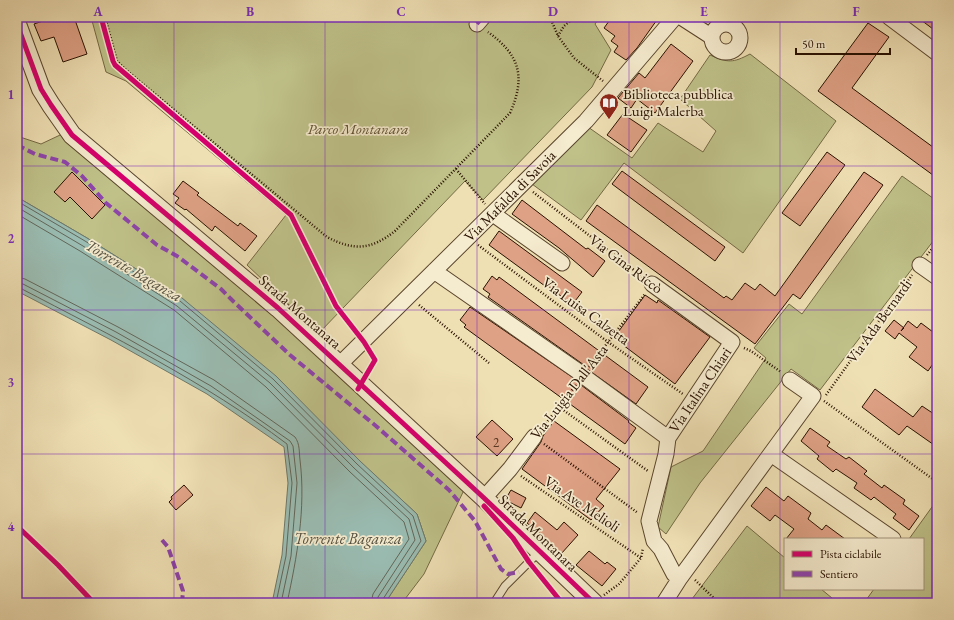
<svg xmlns="http://www.w3.org/2000/svg" width="954" height="620" viewBox="0 0 954 620" font-family="'EB Garamond',serif">
<style>
.green{fill:#bfc189;stroke:#746944}
.water{fill:#9abcb2;stroke:#6d786b}
.lines{fill:none;stroke-linecap:round;stroke-linejoin:round}
.shore{stroke:#626659;stroke-width:1}
.building{fill:#dfa185;stroke:#291100}
.service-casing{stroke:#5a452d;stroke-width:9}
.minor-casing{stroke:#5a452d;stroke-width:17}
.tertiary-casing{stroke:#5a452d;stroke-width:20}
.path{stroke:#291100;stroke-width:2.5;stroke-dasharray:1 2;stroke-linecap:butt}
.service{stroke:#f5ebce;stroke-width:7}
.minor{stroke:#f5ebce;stroke-width:15}
.tertiary{stroke:#f5ebce;stroke-width:18}
.quiet{stroke:#8e44ad;stroke-width:4;stroke-dasharray:8 4;stroke-linecap:butt}
.cycleway-casing{stroke:#f5ebce;stroke-width:8}
.cycleway{stroke:#d6006c;stroke-width:5}
.grid{fill:none;stroke:#7b2cbf;stroke-width:1;stroke-opacity:0.55}
.labels{text-anchor:middle;stroke-width:3.5;stroke-linejoin:round;paint-order:stroke}
.number-label{font-size:13px;fill:#563521}
.poi-label{font-size:15px;fill:#291100;stroke:#f5ebce;text-anchor:start}
.park-label{font-size:15px;font-style:italic;fill:#5e4f30;stroke:#f5ebce}
.street-label{font-size:15px;fill:#291100;stroke:#f5ebce}
.water-label{font-size:16px;font-style:italic;fill:#514d3e;stroke:#f5ebce}
.neatline{fill:none;stroke:#7b2cbf;stroke-width:1.5}
.grid-label{font-size:13px;text-anchor:middle;font-weight:bold;fill:#7b2cbf}
</style>
<rect width="100%" height="100%" fill="#efe0b4"/>
<filter id="stains"><feTurbulence type="fractalNoise" baseFrequency=".005" numOctaves="4"/><feColorMatrix values="0 0 0 0 .2 0 0 0 0 .09 0 0 0 0 .02 0 0 0 .5 -.17"/></filter>
<radialGradient id="worn" r=".72"><stop offset=".6" stop-color="#630" stop-opacity="0"/><stop offset="1" stop-color="#630" stop-opacity=".3"/></radialGradient>
<path class="green" d="M 91,17 L 600,17 L 595,24 L 611,50 L 592,87 L 483,200 L 465,181 L 319,333 L 247,265 L 286,215 L 126,81 L 106,72 Z
M 750,54 L 836,121 L 743,253 L 624,163 L 581,220 L 532,184 L 588,127 L 632,158 L 658,123 L 703,152 L 716,131 L 680,99 L 710,55 C 728,63 733,63 750,54 Z
M 75,128 L 464,490 L 424,574 L 402,603 L 385,603 L 426,541 L 417,514 L 182,298 L 87,238 L 17,197 L 17,136 L 41,144 Z
M 902,176 L 937,201 L 937,236 L 820,390 L 791,369 L 700,483 L 666,534 L 658,527 L 671,467 L 703,451 L 766,358 L 754,348 L 789,304 L 802,314 Z
M 937,500 L 937,603 L 864,603 L 874,589 L 923,589 L 923,539 L 909,539 Z
M 747,526 L 785,558 L 785,589 L 821,589 L 838,603 L 689,603 Z"/>
<path class="water" d="M 17,197 L 87,238 L 182,298 L 276,376 L 360,461 L 417,514 L 426,541 L 385,603 L 272,603 L 282,555 L 288,483 L 284,447 L 207,394 L 111,340 L 17,291 Z"/>
<g class="lines">
<path class="shore" d="M 17,201 L 85,241 L 180,301 L 273,379 L 357,464 L 413,516 L 421,541 L 383,599 L 382,603
M 17,207 L 83,246 L 177,306 L 270,383 L 354,468 L 409,519 L 415,540 L 378,597 L 377,603
M 17,214 L 80,251 L 174,310 L 266,387 L 350,472 L 404,522 L 409,539 L 373,594 L 371,603
M 17,277 L 25,279 L 118,327 L 214,380 L 295,437 C 300,444 299,452 300,460 C 306,508 297,557 287,603
M 17,283 L 23,284 L 116,332 L 211,386 L 290,441 L 293,446 L 297,483 L 291,556 L 281,603
M 17,288 L 20,288 C 112,336 205,382 287,444 L 292,483 L 286,556 L 276,603"/>
</g>
<path class="building" d="M 55,17 L 74,17 L 87,54 L 63,62 L 54,37 L 41,41 L 34,24 Z
M 612,17 L 618,17 L 625,21 L 627,17 L 659,17 L 637,48 L 626,60 L 614,52 L 618,46 L 611,41 L 615,36 L 604,28 Z
M 917,17 L 937,17 L 937,32 Z
M 868,23 L 889,37 L 852,88 L 937,150 L 937,178 L 818,91 Z
M 671,44 L 693,61 L 655,113 L 637,99 L 631,108 L 618,98 L 639,73 L 645,78 Z
M 623,114 L 647,130 L 631,152 L 607,135 Z
M 827,152 L 845,165 L 800,226 L 782,213 Z
M 622,171 L 725,247 L 715,261 L 612,184 Z
M 72,172 L 105,205 L 92,219 L 70,197 L 65,202 L 54,192 Z
M 864,172 L 883,185 L 800,299 L 793,294 L 755,344 L 586,221 L 597,205 L 724,298 L 726,296 L 732,300 L 745,283 L 755,290 L 760,284 L 775,296 Z
M 183,181 L 199,193 L 197,195 L 238,226 L 240,223 L 257,236 L 245,251 L 215,226 L 212,231 L 186,209 L 185,210 L 175,203 L 179,198 L 173,194 Z
M 522,200 L 586,249 L 588,248 L 605,261 L 593,277 L 559,248 L 512,214 Z
M 499,231 L 582,292 L 572,305 L 547,285 L 545,286 L 489,245 Z
M 492,276 L 497,280 L 499,277 L 648,387 L 636,404 L 587,369 L 584,365 L 488,297 L 490,294 L 483,289 Z
M 645,295 L 657,303 L 658,300 L 710,337 L 675,384 L 623,345 L 626,342 L 616,335 Z
M 470,307 L 578,381 L 581,385 L 629,421 L 628,422 L 636,428 L 625,444 L 464,327 L 466,325 L 460,320 Z
M 894,320 L 904,328 L 901,331 L 908,321 L 917,328 L 921,323 L 937,335 L 937,358 L 928,371 L 909,357 L 917,347 L 899,333 L 895,339 L 885,331 Z
M 875,389 L 913,417 L 922,406 L 937,416 L 937,447 L 907,426 L 899,435 L 862,407 Z
M 492,420 L 513,439 L 497,456 L 476,437 Z
M 554,421 L 620,469 L 596,499 L 604,506 L 591,520 L 522,469 L 541,442 L 543,436 Z
M 810,428 L 830,442 L 827,446 L 846,459 L 849,457 L 867,471 L 864,474 L 882,488 L 884,485 L 905,500 L 903,504 L 919,516 L 909,530 L 893,518 L 896,514 L 874,497 L 871,500 L 854,488 L 857,483 L 836,469 L 833,472 L 817,459 L 819,456 L 801,441 Z
M 184,485 L 193,495 L 176,510 L 169,502 L 172,499 L 171,497 Z
M 766,487 L 784,501 L 788,496 L 811,513 L 808,519 L 822,530 L 826,525 L 845,539 L 786,539 L 794,529 L 775,515 L 770,521 L 751,506 Z
M 511,490 L 526,498 L 521,508 L 505,500 Z
M 535,512 L 557,530 L 564,522 L 578,535 L 561,554 L 547,541 L 548,540 L 527,523 Z
M 589,551 L 605,564 L 607,562 L 616,569 L 602,586 L 576,565 Z"/>
<g class="lines">
<g class="service-casing">
<path id="service" d="M 494,603 L 505,586 L 540,551"/>
</g>
<g class="minor-casing">
<path id="minor" d="M 681,17 L 712,37
M 889,17 L 937,53
M 477,24 L 483,17
M712 38a14 14 0 1 1 28 0a14 14 0 1 1-28 0Z
M 493,214 L 562,263
M 920,265 L 937,277
M 434,271 L 579,372
M 652,284 L 732,342 L 668,438 L 666,454 L 649,521 L 654,541 L 661,549 L 674,574 L 680,578 L 664,603
M 340,364 L 586,121 L 675,17
M 586,378 L 668,438
M 771,454 L 893,539
M 484,498 L 510,469 L 534,437
M 680,578 L 813,396 L 790,380"/>
</g>
<g class="tertiary-casing">
<path id="tertiary" d="M 17,24 L 41,89 L 51,105 L 72,135 L 278,308 L 484,498 L 594,603"/>
</g>
<path class="path" d="M 105,17 L 117,61 L 125,69 L 327,237 C 354,251 371,250 395,231 L 510,113 C 526,77 520,55 488,32
M 550,17 L 558,36 L 574,58 L 603,81
M 558,36 L 564,26 L 575,17
M 456,169 L 485,204
M 533,192 L 643,277
M 478,245 L 608,342 L 683,394
M 927,255 L 937,243
M 419,305 L 489,363
M 744,348 L 751,351 L 781,372
M 589,367 L 645,294
M 826,395 L 912,275
M 824,401 L 937,482
M 559,407 L 648,471
M 542,428 L 576,385
M 544,444 L 638,513
M 521,476 L 641,558
M 695,580 L 719,603
M 604,595 L 619,584 L 641,558 L 643,548"/>
<use href="#service" class="service"/>
<use href="#minor" class="minor"/>
<use href="#tertiary" class="tertiary"/>
<path class="quiet" d="M 477,24 L 483,17
M 17,145 L 35,154 L 65,162 L 82,176 L 106,203 L 157,245 L 177,256 L 221,289 L 233,301 L 290,355 L 376,426 L 449,490 L 475,521 L 501,569 L 508,574 L 519,572
M 162,540 L 168,547 L 183,591 L 182,603"/>
<g class="cycleway-casing">
<path id="cycleway" d="M 101,17 L 113,61 L 115,65 L 291,215 L 336,306 L 364,342 L 375,360 L 358,389
M 17,24 L 41,89 L 51,105 L 72,135 L 278,308 L 484,498 L 594,603
M 484,506 L 513,538 L 529,562 L 562,603
M 17,526 L 58,565 L 94,603"/>
</g>
<use href="#cycleway" class="cycleway"/>
</g>
<path class="grid" d="M 174,17 L 174,603M 325,17 L 325,603M 477,17 L 477,603M 629,17 L 629,603M 780,17 L 780,603M 17,166 L 937,166M 17,310 L 937,310M 17,454 L 937,454"/>
<defs>
<g id="library-pin" transform="scale(1)"><path d="M0 17L-7.5 6A9.5 9.5 0 1 1 7.5 6Z" fill="#8f2418" stroke="#f5ebce"/><path d="M-6-4Q-3-5.5-.7-3.5V5Q-3 3-6 4ZM6-4Q3-5.5 .7-3.5V5Q3 3 6 4Z" fill="#fff"/></g>
</defs>
<g fill-rule="evenodd">
<use href="#library-pin" x="609" y="103"/>
</g>
<g class="labels">
<g class="number-label">
<text x="496" y="447">2</text>
</g>
<g class="poi-label">
<text x="623" y="99">Biblioteca pubblica<tspan x="623" dy="17">Luigi Malerba</tspan></text>
</g>
<g class="park-label">
<text x="358" y="134">Parco Montanara</text>
</g>
<g class="street-label">
<text transform="translate(510 196) rotate(-45)" y="5">Via Mafalda di Savoia</text>
<text transform="translate(626 264) rotate(37)" y="5">Via Gina Riccò</text>
<text transform="translate(586 311) rotate(36)" y="5">Via Luisa Calzetta</text>
<text transform="translate(300 312) rotate(41)" y="5">Strada Montanara</text>
<text transform="translate(879 321) rotate(-54)" y="5">Via Ada Bernardi</text>
<text transform="translate(700 390) rotate(-56)" y="5">Via Italina Chiari</text>
<text transform="translate(569 392) rotate(-52)" y="5">Via Luigia Dall'Asta</text>
<text transform="translate(582 504) rotate(34)" y="5">Via Ave Melioli</text>
<text transform="translate(538 533) rotate(44)" y="5">Strada Montanara</text>
</g>
<g class="water-label">
<text transform="translate(134 270) rotate(30)" y="6">Torrente Baganza</text>
<text x="348" y="544">Torrente Baganza</text>
</g>
</g>
<rect width="954" height="620" fill="none" stroke="#efe0b4" stroke-width="44"/>
<rect x="784" y="538" width="140" height="52" fill="#f5ebce" stroke="#a3947c"/>
<rect x="792" y="551" width="20" height="6" fill="#d6006c" stroke="#a3947c"/>
<text x="820" y="558" font-size="12" fill="#291100">Pista ciclabile</text>
<rect x="792" y="571" width="20" height="6" fill="#8e44ad" stroke="#a3947c"/>
<text x="820" y="578" font-size="12" fill="#291100">Sentiero</text>
<path d="M796 48v6h94v-6" fill="none" stroke="#291100" stroke-width="2"/>
<text x="802" y="48" font-size="12" fill="#291100" stroke="#f5ebce" stroke-width="3" paint-order="stroke">50 m</text>
<rect x="22" y="22" width="910" height="576" class="neatline"/>
<g class="grid-label">
<text x="98" y="16">A</text>
<text x="250" y="16">B</text>
<text x="401" y="16">C</text>
<text x="553" y="16">D</text>
<text x="704" y="16">E</text>
<text x="856" y="16">F</text>
<text x="11" y="99">1</text>
<text x="11" y="243">2</text>
<text x="11" y="387">3</text>
<text x="11" y="531">4</text>
</g>
<rect width="100%" height="100%" filter="url(#stains)"/>
<rect width="100%" height="100%" fill="url(#worn)"/>
</svg>
